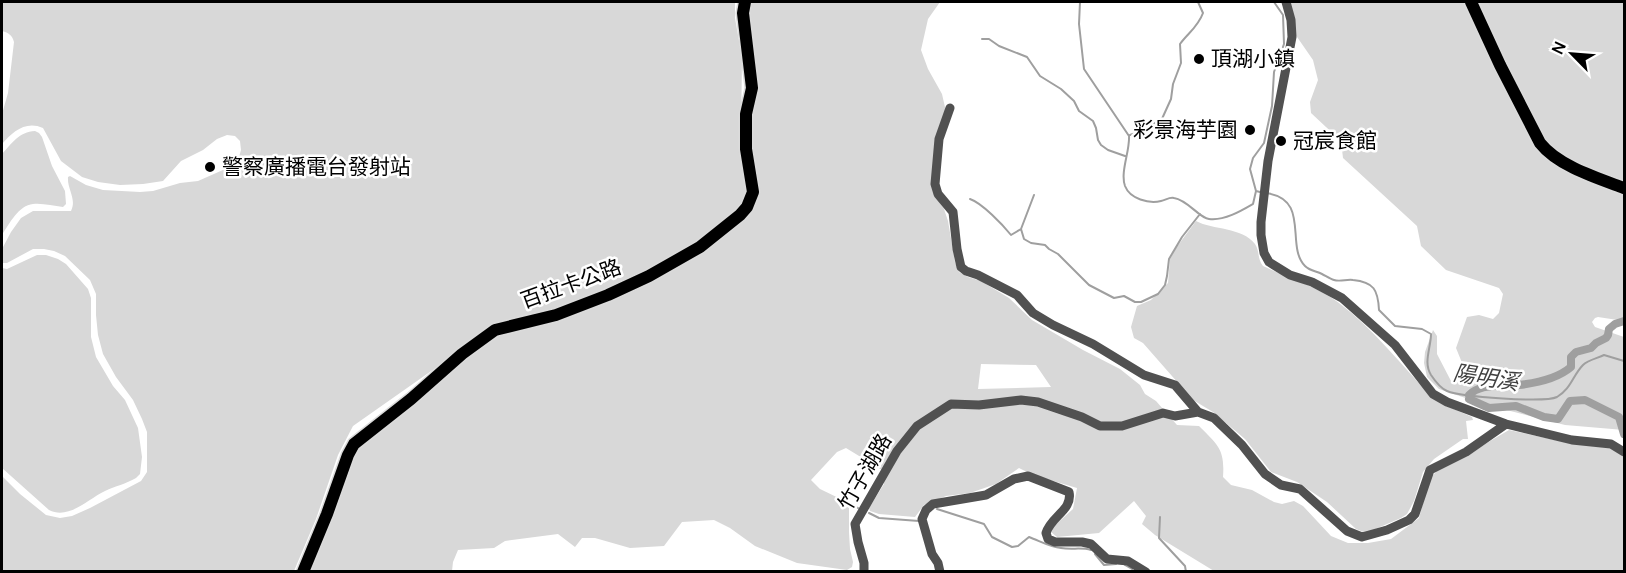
<svg xmlns="http://www.w3.org/2000/svg" width="1626" height="573" viewBox="0 0 1626 573" font-family="Manrope,'Noto Sans TC',sans-serif">
<style>
.green{fill:#d8d8d8;fill-rule:evenodd}
.lines{fill:none;stroke-linecap:round;stroke-linejoin:round}
.stream{stroke:#9f9f9f;stroke-width:2}
.canal{stroke:#9f9f9f;stroke-width:8}
.major-casing{stroke:#dbdbdb;stroke-width:15}
.minor{stroke:#515151;stroke-width:9}
.major{stroke:#000;stroke-width:12}
.poi-dot{fill:#000;stroke:#fff;stroke-width:2}
.labels{text-anchor:middle;stroke-width:5;stroke-linejoin:round;paint-order:stroke}
.poi-label{font-size:21px;fill:#000;stroke:#fff;text-anchor:start}
.street-label{font-size:21px;fill:#000;stroke:#fff}
.water-label{font-size:22px;font-style:italic;fill:#404040;stroke:#fff}
</style>
<rect width="100%" height="100%" fill="#fff"/>
<path class="green" d="M 2,2 L 735,2 L 735,18 L 742,58 L 741,134 L 747,193 L 745,203 L 706,237 L 650,271 L 597,295 L 513,322 L 454,355 L 353,426 L 338,455 L 316,519 L 294,571 L 2,571 L 2,476 L 20,494 L 46,515 L 60,518 L 72,516 L 90,508 L 141,481 L 147,472 L 147,432 L 142,419 L 133,400 L 116,377 L 103,354 L 98,335 L 96,315 L 96,294 L 90,280 L 65,256 L 54,251 L 44,249 L 33,249 L 7,263 L 2,263 L 2,249 L 11,232 L 21,218 L 33,211 L 71,211 C 77,199 67,189 68,177 L 70,176 L 86,185 L 103,190 L 140,192 L 153,191 L 180,183 L 198,181 L 232,166 L 239,157 L 241,150 L 240,141 L 235,136 L 227,135 L 217,139 L 203,150 L 181,161 L 163,181 L 143,184 L 120,185 L 98,182 L 82,177 L 61,161 L 43,128 C 26,120 12,132 2,144 L 2,114 L 8,93 L 14,42 C 12,35 9,33 2,31 Z
M 750,2 L 940,2 L 928,19 L 921,50 L 928,69 L 942,94 L 947,116 L 933,192 L 944,209 L 948,221 L 955,262 L 959,272 L 968,277 L 981,281 L 1009,298 L 1032,320 L 1083,350 L 1120,369 L 1140,385 L 1145,394 L 1156,401 L 1177,425 L 1199,426 C 1218,445 1225,449 1223,477 L 1231,485 L 1252,490 L 1274,502 L 1282,504 L 1294,501 L 1303,506 L 1331,536 L 1348,543 L 1368,543 L 1391,539 L 1419,518 L 1427,488 L 1431,477 L 1436,472 L 1468,456 L 1485,444 L 1509,430 L 1573,444 L 1609,447 L 1624,457 L 1624,571 L 1214,571 L 1155,535 L 1142,524 L 1146,516 L 1134,501 L 1099,533 L 1057,537 L 1051,532 L 1052,528 L 1073,509 L 1077,488 L 1033,475 L 1019,468 L 996,484 L 970,493 L 946,496 L 924,505 L 915,517 L 879,514 L 870,511 L 869,508 L 884,484 L 882,470 L 846,448 L 837,452 L 811,480 L 820,489 L 849,503 L 849,532 L 850,549 L 853,562 L 852,567 L 847,570 L 797,563 L 755,546 L 730,528 L 714,520 L 682,522 L 664,546 L 630,548 L 595,538 L 582,538 L 575,547 L 558,534 L 505,541 L 494,548 L 458,550 L 453,562 L 452,571 L 301,572 L 353,439 L 358,432 L 463,357 L 512,328 L 669,268 L 753,200 L 749,116 L 755,75 L 752,32 L 749,15 ZM 981,364 L 1036,365 L 1051,387 L 978,389 Z
M 1290,2 L 1624,2 L 1624,321 L 1598,317 L 1595,318 L 1592,322 L 1595,327 L 1624,337 L 1624,430 L 1565,425 L 1483,404 L 1439,389 L 1427,377 L 1424,363 L 1425,352 L 1433,330 L 1437,336 L 1437,354 L 1451,381 L 1459,381 L 1467,375 L 1456,348 L 1467,317 L 1479,315 L 1493,319 L 1499,313 L 1503,294 L 1499,288 L 1446,270 L 1421,246 L 1417,226 L 1343,158 L 1341,141 L 1311,113 L 1310,102 L 1318,80 L 1313,60 L 1295,34 Z
M 35,131 L 39,133 L 42,137 L 52,166 L 65,191 L 66,204 L 63,207 C 53,206 43,203 33,204 C 19,205 9,224 2,235 L 2,154 C 12,143 19,132 35,131 Z
M 1196,221 C 1213,230 1242,227 1255,244 C 1260,251 1257,259 1263,266 C 1288,278 1317,286 1339,303 C 1374,329 1401,365 1431,396 L 1440,403 L 1472,417 L 1473,420 L 1466,421 L 1468,439 L 1463,439 L 1434,459 L 1423,472 L 1414,501 L 1407,514 L 1401,518 L 1366,533 L 1356,529 L 1327,502 L 1297,482 L 1271,472 L 1245,439 L 1213,412 L 1193,400 L 1143,343 L 1134,338 L 1131,327 L 1137,306 L 1151,300 L 1168,283 L 1170,259 L 1176,248 Z
M 37,255 L 46,255 L 58,259 L 66,264 L 88,289 L 91,298 L 91,337 L 96,357 L 113,386 L 125,400 L 138,428 L 142,457 L 140,474 L 136,478 C 126,484 115,486 105,491 C 88,499 69,520 49,510 L 2,468 L 2,268 L 7,269 Z"/>
<g class="lines">
<path class="stream" d="M 1080,2 L 1079,24 L 1084,69 L 1129,136 C 1130,151 1120,172 1125,186 C 1130,199 1149,204 1161,201 C 1166,200 1169,197 1174,198 C 1188,200 1199,218 1209,219 C 1224,221 1241,211 1253,204 L 1256,191
M 982,39 L 989,39 L 999,46 L 1027,57 L 1040,76 L 1061,89 L 1074,101 L 1079,111 L 1093,121 L 1096,128 L 1098,140 L 1101,145 L 1108,150 L 1125,156
M 1130,135 C 1141,131 1150,124 1161,121 L 1171,99 L 1173,84 L 1181,63 L 1180,44 C 1188,33 1198,27 1203,13 L 1198,2
M 1260,192 L 1256,191 L 1250,169 L 1253,158 L 1264,143 L 1272,106 L 1274,72 L 1284,44 L 1283,15 L 1274,2
M 1266,193 C 1311,199 1285,246 1305,266 C 1310,271 1316,271 1322,274 C 1326,276 1330,279 1334,280 C 1340,282 1347,279 1353,280 C 1374,282 1378,290 1379,310 L 1395,326 L 1422,329 L 1431,334 C 1431,348 1423,362 1431,375 C 1435,381 1440,388 1447,391 C 1461,397 1545,403 1557,397 C 1571,389 1573,375 1583,365 C 1588,360 1598,358 1604,355 L 1624,361
M 970,199 C 982,203 1003,225 1011,235 L 1021,229 L 1024,239 L 1031,243 L 1045,245 L 1049,249 L 1058,254 L 1089,285 L 1114,298 L 1124,296 L 1135,302 L 1141,302 L 1158,294 L 1165,285 L 1167,276 L 1169,259 L 1182,237 L 1200,214
M 1021,229 L 1034,195
M 841,498 L 858,508
M 937,509 L 984,524 L 992,537 L 1012,547 L 1018,546 L 1029,537 C 1040,541 1050,547 1061,548 C 1072,550 1081,547 1091,550
M 869,513 L 879,518 L 919,521
M 1160,517 L 1159,538 L 1185,566 L 1186,572
M 1095,554 L 1104,565 L 1116,564
M 1125,565 L 1132,569 L 1133,572"/>
<path class="canal" d="M 1469,395 C 1481,383 1502,387 1517,383 L 1519,385 C 1537,383 1557,379 1571,367 L 1571,357 L 1576,352 L 1591,348 L 1596,343 L 1606,338 L 1608,335 L 1609,329 L 1615,324 L 1624,321
M 1469,399 L 1489,408 L 1516,406 L 1544,417 L 1558,419 L 1570,401 L 1585,400 L 1619,417 L 1624,434"/>
<g class="major-casing">
<path id="major" d="M 1471,2 L 1500,65 L 1540,143 C 1558,166 1597,178 1624,188
M 303,572 L 327,514 L 348,455 L 354,444 L 411,399 L 462,354 L 495,330 L 556,315 L 608,295 L 649,276 L 700,247 L 740,215 L 747,207 L 753,192 L 746,149 L 746,114 L 752,88 L 743,13 L 745,2"/>
</g>
<path class="minor" d="M 1286,2 L 1291,20 L 1292,37 L 1268,161 L 1261,222 L 1261,235 L 1264,253 L 1269,262 L 1290,275 L 1312,282 L 1342,298 L 1395,345 L 1433,394 L 1447,402 L 1506,424 L 1572,440 L 1611,444 L 1624,452
M 950,108 L 939,139 L 935,184 L 938,194 L 953,212 L 957,249 L 961,267 L 966,271 L 978,275 L 1017,295 L 1033,313 L 1053,325 L 1093,344 L 1144,375 L 1175,385 L 1198,412
M 864,572 L 864,563 L 858,542 L 855,524 L 897,451 L 917,426 L 951,404 L 979,405 L 1021,400 L 1038,402 L 1082,417 L 1100,426 L 1122,426 L 1163,413 L 1175,416 L 1198,412 L 1214,418 L 1242,445 L 1265,474 L 1281,485 L 1300,489 L 1347,531 L 1362,537 L 1387,530 L 1409,520 L 1415,514 L 1430,470 L 1466,452 L 1506,424
M 940,572 L 938,563 L 932,554 L 922,519 L 926,510 L 933,504 L 986,495 L 1014,479 L 1028,476 L 1069,492 C 1073,510 1051,516 1046,533 L 1048,539 L 1055,542 L 1082,542 L 1091,544 L 1107,559 L 1128,561 L 1146,572"/>
<use href="#major" class="major"/>
</g>
<g class="poi-dot">
<circle cx="1199" cy="59" r="6"/>
<circle cx="1250" cy="130" r="6"/>
<circle cx="1281" cy="141" r="6"/>
<circle cx="210" cy="167" r="6"/>
</g>
<g class="labels">
<g class="poi-label">
<text x="1211" y="66">頂湖小鎮</text>
<text x="1238" y="137" text-anchor="end">彩景海芋園</text>
<text x="1293" y="148">冠宸食館</text>
<text x="222" y="174">警察廣播電台發射站</text>
</g>
<g class="street-label">
<text transform="translate(571 284) rotate(-20)" y="7">百拉卡公路</text>
<text transform="translate(865 472) rotate(-60)" y="7">竹子湖路</text>
</g>
<g class="water-label">
<text transform="translate(1486 377) rotate(9)" y="8">陽明溪</text>
</g>
</g>
<rect width="1626" height="573" fill="none" stroke="#000000" stroke-width="6"/>
<g transform="translate(1572 54) rotate(295)" stroke="#ffffff" stroke-width="4.5" paint-order="stroke">
<path d="M0-4.5L10 22L0 15L-10 22Z" fill="#000000"/>
<text y="-9" font-size="16" font-weight="bold" text-anchor="middle" fill="#000000">N</text>
</g>
</svg>
